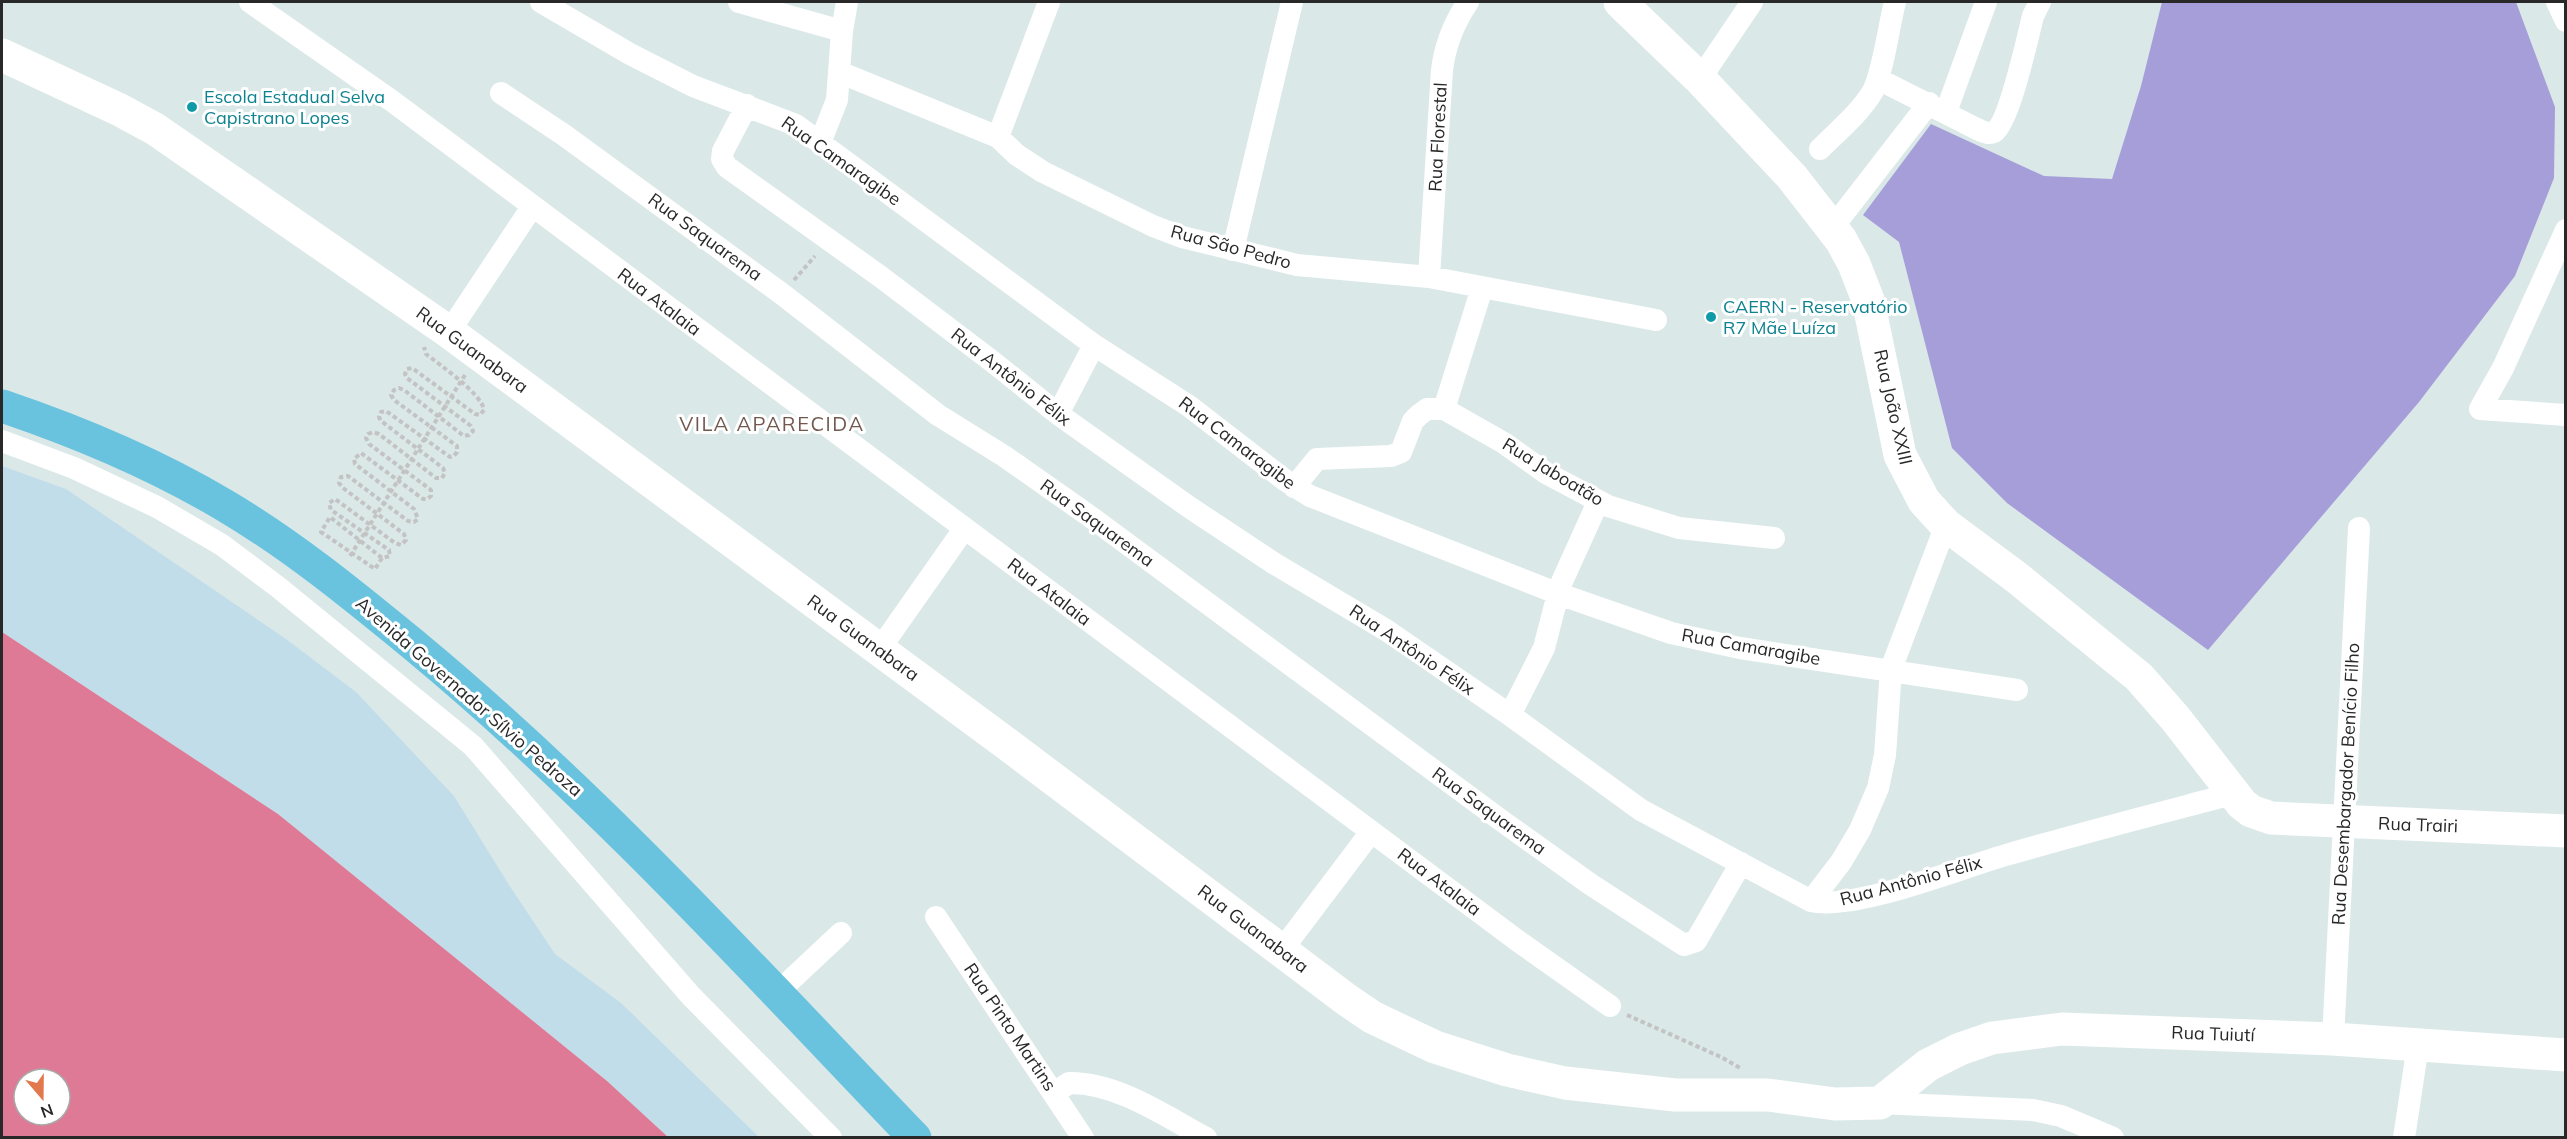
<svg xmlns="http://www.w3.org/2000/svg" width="2567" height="1139" viewBox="0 0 2567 1139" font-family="Mulish,sans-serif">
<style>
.green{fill:#a59ed9}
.sand{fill:#c1ddea}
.water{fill:#de7a95;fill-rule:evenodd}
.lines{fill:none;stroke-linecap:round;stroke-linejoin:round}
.path{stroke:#c3c3c3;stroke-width:4;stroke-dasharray:4.5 3;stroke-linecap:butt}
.street{stroke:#fff;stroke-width:22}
.secondary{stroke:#fff;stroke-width:33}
.primary{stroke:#6ac3de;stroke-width:33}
.culture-dot{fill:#0f9aa8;stroke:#fff;stroke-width:2}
.labels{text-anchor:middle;stroke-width:6;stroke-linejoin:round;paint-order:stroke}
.culture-label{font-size:18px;fill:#0d838f;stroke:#fff;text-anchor:start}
.street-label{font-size:18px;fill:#282828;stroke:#fff}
.neighbourhood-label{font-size:20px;letter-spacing:1.5px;fill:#72594e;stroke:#fff}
</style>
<rect width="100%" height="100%" fill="#dbe8e8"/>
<path class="green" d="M 2162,2 L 2516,2 L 2555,107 L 2554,178 L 2515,276 L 2419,402 L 2208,650 L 2007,503 L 1952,448 L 1899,242 L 1863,215 L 1931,124 L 2044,176 L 2112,179 L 2141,86 Z"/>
<path class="sand" d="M 2,466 L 66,489 L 286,639 L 356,692 L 454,796 L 509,885 L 555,954 L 621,1003 L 759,1137 L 668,1137 L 607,1081 L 278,814 L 2,632 Z"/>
<path class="water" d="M 2,632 L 278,814 L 607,1081 L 668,1137 L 2,1137 ZM 24,1079 L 60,1079 L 60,1115 L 24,1115 Z"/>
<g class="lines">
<path class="path" d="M 794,280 L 815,256
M 350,556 L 465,375
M 382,558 L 375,569 L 321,532 L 330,517 L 382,558 L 390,556 L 389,550 L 331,510 L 329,503 L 335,499 L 395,543 L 401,545 L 406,540 L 404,534 L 343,488 L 339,483 L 341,477 L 348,476 L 408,521 L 414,522 L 418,519 L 414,509 L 355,464 L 354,459 L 361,453 L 423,499 L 427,499 L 431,496 L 431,490 L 369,444 L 366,438 L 368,434 L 373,432 L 379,434 L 436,478 L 442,478 L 445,473 L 443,468 L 381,421 L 379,417 L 381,412 L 386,411 L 450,457 L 454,456 L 457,452 L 457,446 L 394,400 L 391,395 L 394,390 L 399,388 L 404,390 L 464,436 L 469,435 L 473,431 L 471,426 L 407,378 L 405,374 L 407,369 L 412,368 L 475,414 L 480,415 L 484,410 C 482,394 440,365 426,354 L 424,347
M 1627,1015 L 1721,1057 L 1742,1069"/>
<path class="street" d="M 250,2 L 392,101 L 1518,941 L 1610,1006
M 541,2 L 630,54 L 693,86 L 796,125 L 1094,345 L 1189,406 L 1286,481 L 1310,496 L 1559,594 L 1671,633 L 1740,648 L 2017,690
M 739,2 L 842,31
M 2557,2 L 2566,21
M 839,72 L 998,137 L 1017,155 L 1043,172 L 1153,226 L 1182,237 L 1297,265 L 1429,277 L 1656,320
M 1700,79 L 1752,2
M 1878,79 L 1977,129 C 1982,131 1988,135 1994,132 C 2009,123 2028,36 2033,16 L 2040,2
M 501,93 L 564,135 L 782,294 L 938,415 L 1004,456 L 1088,515 L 1502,821 L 1590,884 L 1684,945 L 1696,941 L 1741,863
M 747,105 L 723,151 L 722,159 L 727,167 L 881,277 L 993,362 L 1058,414 L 1189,507 L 1275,564 L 1386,630 L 1510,715 L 1641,810 L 1811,901 C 1854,911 1960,868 2006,855 C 2081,833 2156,814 2232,794
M 1946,112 L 1986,2
M 998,137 L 1049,2
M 820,143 L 837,100 L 842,31 L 847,2
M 1820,149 C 1838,131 1860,113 1873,91 C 1883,72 1889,25 1895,2
M 1833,227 L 1929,103
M 2566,230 L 2503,368 L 2480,409 L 2566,415
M 1233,250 L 1292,2
M 1429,277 L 1442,70 C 1445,45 1454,23 1468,2
M 449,332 L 532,207
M 1444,409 L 1482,288
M 1058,414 L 1094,345
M 2,441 L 74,468 L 157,507 L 222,545 L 278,587 L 473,746 L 691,996 L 831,1138
M 1294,487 L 1317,459 L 1391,456 L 1401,452 L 1413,421 L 1419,415 L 1427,409 L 1444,409 L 1504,443 L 1546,473 L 1608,506 L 1679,528 L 1774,538
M 879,650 L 964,529
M 1510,715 L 1544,648 L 1560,586 L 1598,502
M 1811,901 L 1841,862 L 1860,830 L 1878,788 L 1885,755 L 1891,669 L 1946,525
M 936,917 L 1083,1138
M 1281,951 L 1371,832
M 777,993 L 841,933
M 2333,1039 L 2359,528
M 1054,1093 L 1069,1083 C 1116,1082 1165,1116 1206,1138
M 1880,1103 L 2033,1110 L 2061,1116 L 2113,1138
M 2404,1138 L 2418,1045"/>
<path class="secondary" d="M 1620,2 L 1700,79 L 1761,144 L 1792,177 L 1841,240 L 1854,264 L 1868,300 L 1900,455 L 1924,501 L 1946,525 L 2016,577 L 2139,677 L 2175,718 L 2242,804 L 2251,811 L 2271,818 L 2566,831
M 2,55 L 120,110 L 155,129 L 449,332 L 1007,744 L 1347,1000 L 1372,1017 L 1435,1047 L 1507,1070 L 1565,1083 L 1675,1095 L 1768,1095 L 1835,1104 L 1880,1103 L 1928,1065 L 1960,1049 L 1992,1038 L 2062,1029 L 2333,1039 L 2566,1055"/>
<path class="primary" d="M 2,406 C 79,432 153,463 224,505 C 292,545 354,596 415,646 C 595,795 753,969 915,1138"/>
</g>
<g class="culture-dot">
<circle cx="192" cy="107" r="6"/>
<circle cx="1711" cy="317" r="6"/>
</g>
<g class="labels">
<g class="culture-label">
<text x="204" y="103">Escola Estadual Selva<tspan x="204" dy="21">Capistrano Lopes</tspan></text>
<text x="1723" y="313">CAERN - Reservatório<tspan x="1723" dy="21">R7 Mãe Luíza</tspan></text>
</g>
<g class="street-label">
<text transform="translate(1438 137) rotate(-87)" y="6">Rua Florestal</text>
<text transform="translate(841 161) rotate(35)" y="6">Rua Camaragibe</text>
<text transform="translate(705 237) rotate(36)" y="6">Rua Saquarema</text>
<text transform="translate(1231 247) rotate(15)" y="6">Rua São Pedro</text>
<text transform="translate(659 302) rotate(37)" y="6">Rua Atalaia</text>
<text transform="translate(472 350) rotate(36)" y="6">Rua Guanabara</text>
<text transform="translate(1011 377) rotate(38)" y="6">Rua Antônio Félix</text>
<text transform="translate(1893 407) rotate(77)" y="6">Rua João XXIII</text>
<text transform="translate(1237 443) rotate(37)" y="6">Rua Camaragibe</text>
<text transform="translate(1553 472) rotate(31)" y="6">Rua Jaboatão</text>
<text transform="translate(1097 523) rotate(36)" y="6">Rua Saquarema</text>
<text transform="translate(1049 592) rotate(37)" y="6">Rua Atalaia</text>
<text transform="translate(863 638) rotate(36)" y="6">Rua Guanabara</text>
<text transform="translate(1751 647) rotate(10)" y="6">Rua Camaragibe</text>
<text transform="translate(1412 650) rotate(34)" y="6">Rua Antônio Félix</text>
<text transform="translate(469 697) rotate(41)" y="6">Avenida Governador Sílvio Pedroza</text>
<text transform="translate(2346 784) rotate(-87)" y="6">Rua Desembargador Benício Filho</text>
<text transform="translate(1489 811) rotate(36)" y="6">Rua Saquarema</text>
<text transform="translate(2418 825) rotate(2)" y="6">Rua Trairi</text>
<text transform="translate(1911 881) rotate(-15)" y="6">Rua Antônio Félix</text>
<text transform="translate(1439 882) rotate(37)" y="6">Rua Atalaia</text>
<text transform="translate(1253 929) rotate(37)" y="6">Rua Guanabara</text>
<text transform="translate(1010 1027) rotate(56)" y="6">Rua Pinto Martins</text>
<text transform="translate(2213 1034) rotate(2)" y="6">Rua Tuiutí</text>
</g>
<g class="neighbourhood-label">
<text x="772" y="431">VILA APARECIDA</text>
</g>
</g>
<rect width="2567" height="1139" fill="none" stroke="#282828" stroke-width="6"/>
<g transform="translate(42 1097) rotate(160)"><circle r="28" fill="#ffffff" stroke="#a9a9a9" stroke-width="1.5"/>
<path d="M0-4.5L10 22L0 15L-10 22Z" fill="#e2784e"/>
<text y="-9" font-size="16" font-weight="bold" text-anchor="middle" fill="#282828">N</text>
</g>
</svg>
